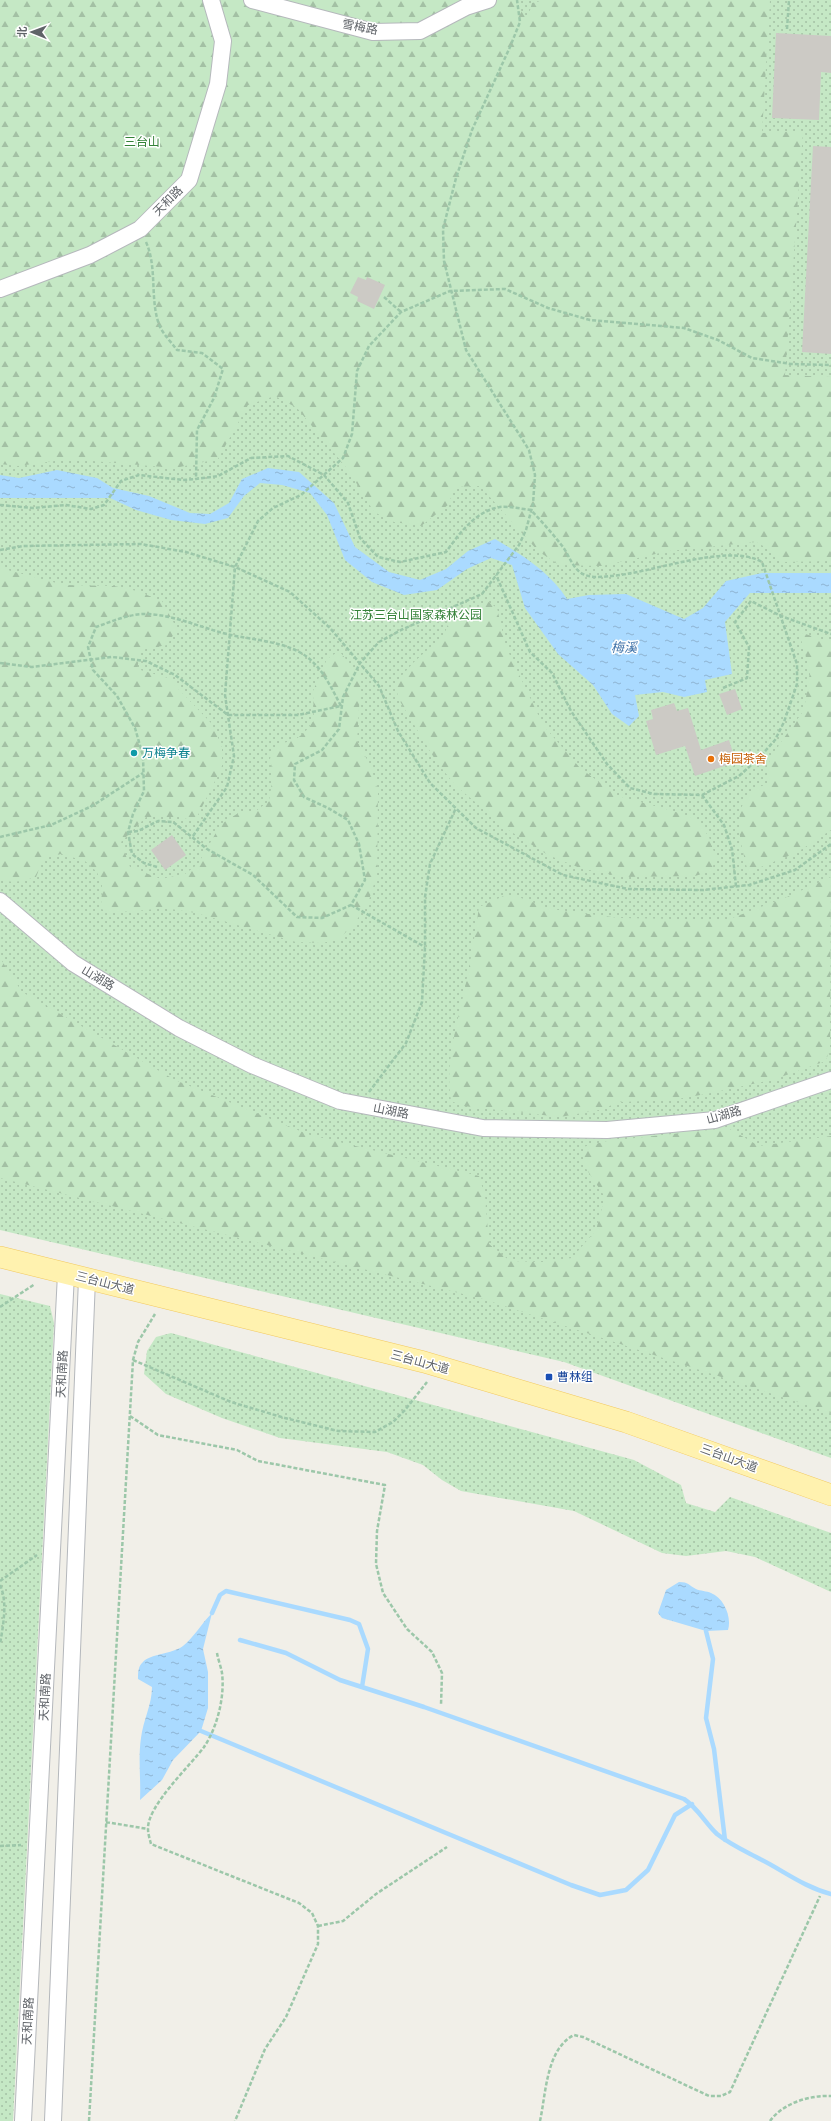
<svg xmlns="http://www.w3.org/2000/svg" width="831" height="2121" viewBox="0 0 831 2121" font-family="'Archivo Narrow','Noto Sans SC',sans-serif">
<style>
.green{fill:url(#green-dots)}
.forest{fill:url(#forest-firs)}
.water{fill:url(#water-ripples)}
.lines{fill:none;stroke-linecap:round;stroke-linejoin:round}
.stream{stroke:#aadaff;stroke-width:4.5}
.building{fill:#cccac5}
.minor-casing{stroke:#b5b8bc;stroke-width:18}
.major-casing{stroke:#f2c960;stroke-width:22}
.path{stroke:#9cc7a9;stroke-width:2.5;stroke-dasharray:4 2;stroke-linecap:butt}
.minor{stroke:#fff;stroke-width:16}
.major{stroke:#fff2af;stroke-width:21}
.culture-dot{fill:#0f9aa8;stroke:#fff;stroke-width:1.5}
.food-dot{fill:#e8710a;stroke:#fff;stroke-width:1.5}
.transit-dot{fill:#1a4fb4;stroke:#fff;stroke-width:1.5}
.labels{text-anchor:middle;stroke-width:3;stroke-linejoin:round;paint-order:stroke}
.street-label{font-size:12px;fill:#5f6368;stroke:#fff}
.park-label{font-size:12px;fill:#348238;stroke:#fff}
.culture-label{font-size:12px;fill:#0d838f;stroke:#fff;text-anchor:start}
.food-label{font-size:12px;fill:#c56008;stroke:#fff;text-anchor:start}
.transit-label{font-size:12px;fill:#164399;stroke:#fff;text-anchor:start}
.water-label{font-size:13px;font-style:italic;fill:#4174aa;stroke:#fff}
</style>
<defs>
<pattern id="green-dots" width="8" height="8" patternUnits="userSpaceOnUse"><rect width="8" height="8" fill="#c5e8c5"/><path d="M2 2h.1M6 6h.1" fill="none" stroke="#a3c0a4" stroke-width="1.8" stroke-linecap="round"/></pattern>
<pattern id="forest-firs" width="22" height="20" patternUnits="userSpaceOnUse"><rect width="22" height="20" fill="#c5e8c5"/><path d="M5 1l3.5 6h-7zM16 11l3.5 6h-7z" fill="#a3c0a4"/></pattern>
<pattern id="water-ripples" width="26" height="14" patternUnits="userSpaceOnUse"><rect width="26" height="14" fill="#aadaff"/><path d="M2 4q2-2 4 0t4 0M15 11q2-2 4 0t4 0" fill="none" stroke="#8eb4d2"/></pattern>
</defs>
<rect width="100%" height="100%" fill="#f1efe8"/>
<path class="green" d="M 0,0 L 831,0 L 831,1458 L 564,1362 L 0,1230 Z
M 0,1294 L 50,1306 L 54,1323 L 13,2121 L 0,2121 Z
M 171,1333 L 634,1460 L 681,1485 L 686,1503 L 715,1512 L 730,1497 L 831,1533 L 831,1592 L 755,1557 L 726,1551 L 686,1556 L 662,1553 L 574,1511 L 461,1491 L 442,1480 L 423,1465 L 387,1452 L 280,1438 L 222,1418 L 166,1394 L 144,1374 L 147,1351 L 156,1337 Z"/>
<path class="forest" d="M 0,0 L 515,0 L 527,21 L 532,3 L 545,0 L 770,0 L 762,133 L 803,131 L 785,375 L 831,377 L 831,561 L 781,562 L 774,552 L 756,542 L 669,551 L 602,566 L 559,565 L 538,551 L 480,486 L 455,487 L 448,505 L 421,526 L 394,522 L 374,512 L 349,471 L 297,408 L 275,396 L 248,405 L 218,459 L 175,468 L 69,459 L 18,466 L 0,464 Z
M 0,568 L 64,585 L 114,586 L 137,591 L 162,601 L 177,629 L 167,645 L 141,650 L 137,669 L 168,678 L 211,723 L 222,746 L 222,767 L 195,821 L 179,817 L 146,817 L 121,842 L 130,867 L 161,879 L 185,874 L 198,864 L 221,824 L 240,812 L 256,811 L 269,801 L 273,776 L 270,758 L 279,744 L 295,740 L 305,732 L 314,720 L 313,691 L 327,659 L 339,651 L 361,677 L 357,741 L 371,767 L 378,792 L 377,874 L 369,900 L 355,923 L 338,940 L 321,943 L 296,942 L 196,913 L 165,908 L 116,913 L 101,909 L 102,885 L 97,872 L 85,861 L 61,854 L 44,858 L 36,877 C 25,880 10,886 0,877 Z
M 487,601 L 497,608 L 506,647 L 543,725 L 580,768 L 618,796 L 673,811 L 696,819 L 709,837 L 716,858 L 711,871 L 695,876 L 622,877 L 580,868 L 548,855 L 507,829 L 455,785 L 436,761 L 398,698 L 396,682 L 414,662 L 444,635 L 450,619 L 471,612 Z
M 799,632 L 831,642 L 831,830 L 796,853 L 748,872 C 742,846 729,812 753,790 C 757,787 765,785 770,783 L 767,769 L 771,756 L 804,710 L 810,672 Z
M 831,877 L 830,1047 L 826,1061 L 775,1079 L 706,1094 L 672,1100 L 620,1102 L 599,1110 L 560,1117 L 463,1106 L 451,1101 C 445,1062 456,1030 464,992 C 470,964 475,936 479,907 L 506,895 L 521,898 L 551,909 L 619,918 L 727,920 L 787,897 Z
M 0,958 L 22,992 L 175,1080 L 310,1135 L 479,1176 L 485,1196 L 489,1244 L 510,1261 L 542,1262 L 572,1258 L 596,1230 L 605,1197 L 583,1164 L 583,1147 L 607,1141 L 728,1128 L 759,1146 L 831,1136 L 831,1413 L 483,1299 L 0,1178 Z"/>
<path class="water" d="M 268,468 L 299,472 L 334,503 L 355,547 L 389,572 L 420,580 L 446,569 L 468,551 L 495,539 C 522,555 550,572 567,599 L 589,595 L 626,594 L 684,619 L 703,608 L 726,581 L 762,573 L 831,573 L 831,593 L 750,593 L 725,622 L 732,674 L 705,680 L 707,692 L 684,697 L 663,692 L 635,695 L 639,716 L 629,726 L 612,714 L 593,685 L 558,654 L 525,608 L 512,565 L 491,558 L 467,569 L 437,590 L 404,595 L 372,582 L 345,560 L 327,515 L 310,493 L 282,485 L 260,483 L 244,496 L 228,518 L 205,524 L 171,520 L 136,510 L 110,498 L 0,498 L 0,475 L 19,478 L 57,470 L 97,478 L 113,488 L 149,496 L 190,513 L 210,514 L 229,503 L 242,479 Z
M 679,1582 C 689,1582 688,1585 696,1589 C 700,1591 707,1591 711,1593 C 724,1598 732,1617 728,1630 L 706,1631 L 662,1618 L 658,1613 L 666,1590 Z
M 212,1613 L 203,1649 L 208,1672 L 208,1708 L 201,1731 L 173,1760 L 162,1780 L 140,1800 C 141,1779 138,1758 141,1738 C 143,1720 152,1705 152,1687 L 138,1679 C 138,1673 138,1666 143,1662 C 150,1654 172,1654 183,1646 C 194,1637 202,1623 212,1613 Z"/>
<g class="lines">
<path class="stream" d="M 212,1613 L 220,1595 L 226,1591 L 350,1620 L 359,1624 L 368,1649 L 362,1687
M 706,1631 L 713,1659 L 706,1718 L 714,1749 L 725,1840
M 240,1640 L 286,1653 L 340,1680 L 424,1707 L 684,1799 C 698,1808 705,1823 717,1834 C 731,1845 745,1851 760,1859 C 784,1871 804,1887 831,1894
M 201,1731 L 571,1885 L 600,1895 L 626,1890 L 648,1870 L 675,1815 L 692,1804"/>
</g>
<path class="building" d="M 776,33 L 831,36 L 831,73 L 821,72 L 819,120 L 772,118 Z
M 813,146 L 831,147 L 831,354 L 802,352 Z
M 358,277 L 366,280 L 367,277 L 385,285 L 374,309 L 357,301 L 358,297 L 350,293 Z
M 735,689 L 742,709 L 727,715 L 719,694 Z
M 674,703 L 677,711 L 688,708 L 701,750 L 729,740 L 736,762 L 695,776 L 685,746 L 656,755 L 646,721 L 653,719 L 651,710 Z
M 172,835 L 186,855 L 165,870 L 151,850 Z"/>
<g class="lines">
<g class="minor-casing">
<path id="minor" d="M 252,0 L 373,32 L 420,31 L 466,7 L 488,0
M 0,289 L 90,255 L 140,229 L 189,180 L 218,84 L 223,41 L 211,0
M 0,901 L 73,963 L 179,1028 L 252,1065 L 340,1101 L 483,1128 L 607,1130 L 715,1120 L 831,1080
M 23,2121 L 66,1274
M 53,2121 L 87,1279"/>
</g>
<g class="major-casing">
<path id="major" d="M 0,1257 L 424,1362 L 626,1422 L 831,1495"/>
</g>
<path class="path" d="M 787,29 L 789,0
M 146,242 C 158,269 149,300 160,327 C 164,335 172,343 177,350 L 202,353 L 223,369 L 214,398 L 197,430 L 196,479
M 384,297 L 401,312
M 0,505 L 33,508 L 66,505 L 91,509 L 104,505 L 121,481 L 139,475 L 183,480 L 196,479 L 218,476 L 251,458 L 288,456 L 324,475 L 348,503 L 360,538 L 378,557 L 400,562 L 446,552 C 459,534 475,511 500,507 C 509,506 522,509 531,510 C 542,522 553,534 563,547 C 570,557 573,570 585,575 C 593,578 602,577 610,576 C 650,574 727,542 762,562 L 797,664 L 797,684 L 784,722 L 775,740 L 759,758 L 739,776 L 702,795 L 654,794 L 630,788 L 607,764 L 571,711 L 552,673 L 530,652 L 496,575
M 0,550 L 23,546 L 141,544 L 186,552 L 235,567 L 290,592 L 330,628 L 379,686 L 398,731 L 430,783 L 476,828 L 563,875 L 628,889 L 703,890 L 749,885 L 795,870 L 831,844
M 0,663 L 32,667 L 112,657 L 146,661 L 175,675 L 228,715 L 298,715 L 341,706 C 332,689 323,669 307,657 C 288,642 254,640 231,635 C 204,629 178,616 149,614 C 131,613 113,621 96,627 L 88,647 L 93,670 L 117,696 L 135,728 L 143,756 L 144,791 L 133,814 L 128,832 L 132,854 L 144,863 L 157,867
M 723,688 L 747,678 L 749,647 L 735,622 L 751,601 L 781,616 L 831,634
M 702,795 L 724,825 L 732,849 L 736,886
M 128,832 L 138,831 L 158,821 L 173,822 L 207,849 L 253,875 L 297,917 L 322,918 L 351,905 L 365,880 L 359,844 L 348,820 L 328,808 L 304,797 L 294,780 L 295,764 L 322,750 L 339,729 L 343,697 L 360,663 L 379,642 L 401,630 L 482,594 L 519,545 L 526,530 L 533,504 L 535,475 L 529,450 L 466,350 L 444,261 L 443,229 L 456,178 L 472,130 L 510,47 L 520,22 L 517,0
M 193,836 L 227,787 L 234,756 L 225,695 L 235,567 L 258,521 L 273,508 L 301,495 L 343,458 L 352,434 L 357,371 L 369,346 L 401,312 L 450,291 L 505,289 L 548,308 L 590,320 L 684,328 L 718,340 L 752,358 L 791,364 L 831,365
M 0,837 L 51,825 L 92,806 L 143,773
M 351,905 L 425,947
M 369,1092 L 406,1043 L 422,1002 L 425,947 L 425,897 L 430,864 L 456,808
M 0,1307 L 35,1284
M 133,1360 L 231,1402 L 285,1418 L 338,1431 L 375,1432 L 393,1422 L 405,1410 L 427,1382
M 130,1416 L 158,1435 L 237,1450 L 258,1461 L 385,1485 L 377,1531 L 376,1564 L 383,1593 L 407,1629 L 432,1652 L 442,1673 L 441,1705
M 0,1581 L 37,1555
M 0,1585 C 8,1602 3,1626 0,1644
M 217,1653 C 218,1659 221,1667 222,1673 C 225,1697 217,1728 204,1747 C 190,1766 147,1806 148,1829 C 148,1834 150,1840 151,1844 L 299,1903 L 312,1913 L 318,1926 L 318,1944 L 286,2017 L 265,2049 L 235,2121
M 106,1822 L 148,1829
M 0,1846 L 21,1845
M 318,1926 L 343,1921 L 376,1894 L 447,1847
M 89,2121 L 133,1360 L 138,1342 L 155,1314
M 540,2121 C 546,2094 546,2049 574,2035 L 583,2037 L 709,2096 L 721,2096 L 730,2092 L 820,1896
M 770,2121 C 783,2103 810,2095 831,2096"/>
<use href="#minor" class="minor"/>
<use href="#major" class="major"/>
</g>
<circle class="culture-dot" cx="134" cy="753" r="4"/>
<circle class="food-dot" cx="711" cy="759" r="4"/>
<rect class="transit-dot" x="545" y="1373" width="8" height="8" rx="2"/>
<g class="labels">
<g class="street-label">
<text transform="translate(360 27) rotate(11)" y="4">雪梅路</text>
<text transform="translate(168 201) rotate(-45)" y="4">天和路</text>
<text transform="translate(98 978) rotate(31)" y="4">山湖路</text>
<text transform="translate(391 1111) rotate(11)" y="4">山湖路</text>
<text transform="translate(724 1115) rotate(-16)" y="4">山湖路</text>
<text transform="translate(105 1283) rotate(14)" y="4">三台山大道</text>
<text transform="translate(420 1362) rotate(15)" y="4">三台山大道</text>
<text transform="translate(62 1374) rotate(-87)" y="4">天和南路</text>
<text transform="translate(729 1458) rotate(20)" y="4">三台山大道</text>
<text transform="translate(45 1697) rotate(-87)" y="4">天和南路</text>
<text transform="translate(28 2021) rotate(-87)" y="4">天和南路</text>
</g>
<g class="park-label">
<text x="142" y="146">三台山</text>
<text x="416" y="619">江苏三台山国家森林公园</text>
</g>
<g class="culture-label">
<text x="142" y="757">万梅争春</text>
</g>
<g class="food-label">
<text x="719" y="763">梅园茶舍</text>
</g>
<g class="transit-label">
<text x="557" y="1381">曹林组</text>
</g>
<g class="water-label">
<text x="624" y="652">梅溪</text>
</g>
</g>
<g transform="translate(32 32) rotate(271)" stroke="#ffffff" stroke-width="3" paint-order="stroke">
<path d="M0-3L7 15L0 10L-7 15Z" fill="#5f6368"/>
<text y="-6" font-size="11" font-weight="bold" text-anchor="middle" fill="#5f6368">北</text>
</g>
</svg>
